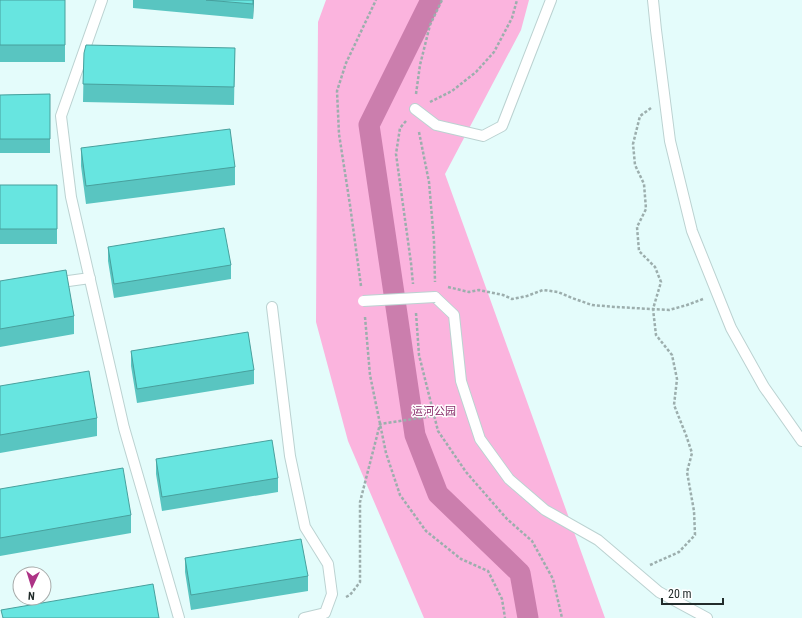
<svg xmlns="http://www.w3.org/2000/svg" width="802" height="618" viewBox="0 0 802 618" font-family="'Roboto Condensed','Noto Sans SC',sans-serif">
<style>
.green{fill:#fbb4de}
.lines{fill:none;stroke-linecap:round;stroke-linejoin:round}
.canal{stroke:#cb7ead;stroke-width:21}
.lane-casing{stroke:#bbd2d1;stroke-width:12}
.path{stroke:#9caead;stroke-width:2.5;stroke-dasharray:3 2;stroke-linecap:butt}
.lane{stroke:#fff;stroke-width:10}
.lane-bridge-casing{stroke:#bbd2d1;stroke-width:12;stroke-linecap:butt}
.lane-bridge{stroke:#fff;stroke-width:10}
.wall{fill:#59c5c1}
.shaded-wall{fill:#48a09d}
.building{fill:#67e5e0;stroke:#48a09d}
.labels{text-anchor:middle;stroke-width:3;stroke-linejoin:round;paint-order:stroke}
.park-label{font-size:11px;fill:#892e6b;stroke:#fff}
</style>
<rect width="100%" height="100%" fill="#e4fcfb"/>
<path class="green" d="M 326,0 L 529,0 L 521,30 L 445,174 L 605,618 L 424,618 L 348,441 L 316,322 L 318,22 Z"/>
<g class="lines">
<path class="canal" d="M 431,0 L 369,125 L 415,435 L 438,494 L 520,573 L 528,618"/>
<g class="lane-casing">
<path id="lane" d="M 102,0 L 61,116 L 71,197 L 124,428 L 179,618
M 653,0 L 656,30 L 670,141 L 692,231 L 731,328 L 764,387 L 802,441
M 415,109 L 436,125 L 483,136 L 502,126 L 551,0
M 54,283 L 90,278
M 435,297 L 454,315 L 461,381 L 480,439 L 509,479 L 545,510 L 598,540 L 659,592 L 707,618
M 272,307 L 290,456 L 305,527 L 328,564 L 332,594 L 325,613 L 304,618"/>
</g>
<path class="path" d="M 416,94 L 420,65 L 430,25 L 442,0
M 430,102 L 452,91 L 476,72 L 494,52 L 512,18 L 517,0
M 406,121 L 400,128 L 396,154 L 411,263 L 413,284
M 419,132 L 429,182 L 434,241 L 435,282
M 361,286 L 350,205 L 339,134 L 337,91 L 346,63 L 376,0
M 448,287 L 469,292 L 479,290 L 503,295 L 512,299 L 527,296 L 543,290 L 558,292 L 572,298 L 592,305 L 616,307 L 669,310 L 687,305 L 703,299
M 416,313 L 419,355 L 438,431 L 466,472 L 507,519 L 532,541 L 553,579 L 562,618
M 365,317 L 370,375 L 386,453 L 400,495 L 426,531 L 461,559 L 488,571 L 502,599 L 505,618
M 650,565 L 679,552 L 695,535 L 694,511 L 687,472 L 692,453 L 686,435 L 674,405 L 677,379 L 672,355 L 656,335 L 653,309 L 661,282 L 655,267 L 639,251 L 637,227 L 646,209 L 644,184 L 635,165 L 633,144 L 640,116 L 651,108
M 346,597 L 350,595 L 360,582 L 360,502 L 380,424 L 434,416"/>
<use href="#lane" class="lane"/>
<g class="lane-bridge-casing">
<path id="lane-bridge" d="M 363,301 L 435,297"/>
</g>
<use href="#lane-bridge" class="lane-bridge"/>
</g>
<path class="wall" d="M 0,0 L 65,0 L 65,62 L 0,62 Z
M 133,0 L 254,0 L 253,19 L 133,8 Z
M 235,48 L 234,105 L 83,102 L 84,53 Z
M 50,94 L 50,153 L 0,153 L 0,95 Z
M 81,148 L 235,167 L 235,185 L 86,204 L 81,166 Z
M 0,185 L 57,185 L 57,244 L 0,244 Z
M 108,247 L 231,265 L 231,279 L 114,298 L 108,261 Z
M 0,281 L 74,316 L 74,334 L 0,347 Z
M 131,351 L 254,370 L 254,384 L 137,403 L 131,366 Z
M 0,386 L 97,418 L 97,436 L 0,453 Z
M 156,459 L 278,478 L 278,492 L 162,511 L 156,474 Z
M 0,489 L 131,515 L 131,533 L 0,556 Z
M 185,558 L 308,576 L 308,591 L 191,610 L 185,572 Z"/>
<path class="shaded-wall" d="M 253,0 L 254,0 L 253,19 Z"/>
<path class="building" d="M 0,0 L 65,0 L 65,45 L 0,45 Z
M 206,0 L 253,0 L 253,4 Z
M 86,45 L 235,48 L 234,87 L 83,84 L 84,53 Z
M 50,94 L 50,139 L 0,139 L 0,95 Z
M 230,129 L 235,167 L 86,186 L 81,148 Z
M 0,185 L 57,185 L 57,229 L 0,229 Z
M 224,228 L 231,265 L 114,284 L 108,247 Z
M 66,270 L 74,316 L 0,329 L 0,281 Z
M 248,332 L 254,370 L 137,389 L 131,351 Z
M 89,371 L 97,418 L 0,435 L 0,386 Z
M 272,440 L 278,478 L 162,497 L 156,459 Z
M 123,468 L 131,515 L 0,538 L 0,489 Z
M 301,539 L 308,576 L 191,595 L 185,558 Z
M 153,584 L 159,618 L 3,618 L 1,610 Z"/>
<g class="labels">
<g class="park-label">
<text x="434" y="415">运河公园</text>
</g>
</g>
<g transform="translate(32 586) rotate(184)"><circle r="19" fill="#ffffff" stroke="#a7abaa"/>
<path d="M0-3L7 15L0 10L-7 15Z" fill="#ad3386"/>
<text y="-6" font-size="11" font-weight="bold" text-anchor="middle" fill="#222c2b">N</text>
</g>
<path d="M662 598v6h61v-6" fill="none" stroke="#222c2b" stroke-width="2"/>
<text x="668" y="598" font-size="12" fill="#222c2b" stroke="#ffffff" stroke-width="3" paint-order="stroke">20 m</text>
</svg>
